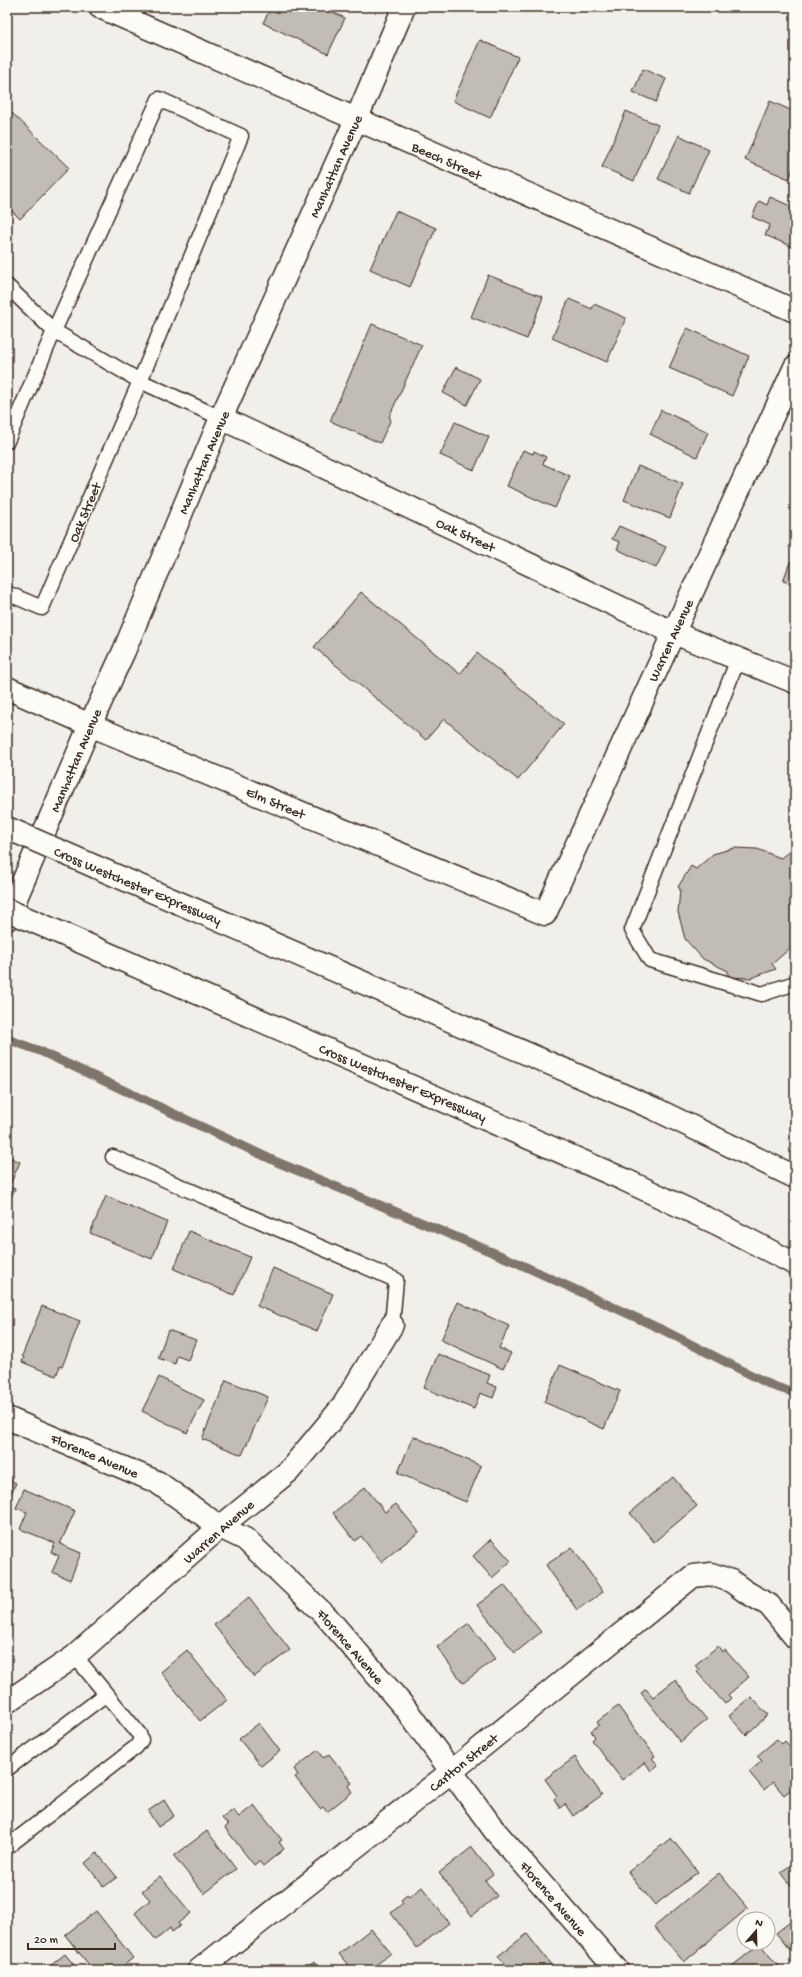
<svg xmlns="http://www.w3.org/2000/svg" width="802" height="1977" viewBox="0 0 802 1977" font-family="'Gochi Hand',sans-serif">
<style>
.lines{fill:none;stroke-linecap:round;stroke-linejoin:round}
.stream{stroke:#80746b;stroke-width:9}
.building{fill:#c1bcb4;stroke:#3b2a1e}
.service-casing{stroke:#3b2a1e;stroke-width:17}
.minor-casing{stroke:#3b2a1e;stroke-width:25}
.motorway-casing{stroke:#3b2a1e;stroke-width:25}
.service{stroke:#fdfcf7;stroke-width:14}
.minor{stroke:#fdfcf7;stroke-width:22}
.motorway{stroke:#fdfcf7;stroke-width:22}
.motorway-bridge-casing{stroke:#3b2a1e;stroke-width:25;stroke-linecap:butt}
.motorway-bridge{stroke:#fdfcf7;stroke-width:22}
.labels{text-anchor:middle;stroke-width:3;stroke-linejoin:round;paint-order:stroke}
.street-label{font-size:14px;fill:#3b2a1e;stroke:#fdfcf7}
</style>
<rect width="100%" height="100%" fill="#f1efea"/>
<filter id="ink" filterUnits="userSpaceOnUse"><feTurbulence type="fractalNoise" baseFrequency=".025" numOctaves="2"/><feDisplacementMap in="SourceGraphic" scale="8" xChannelSelector="R" yChannelSelector="G"/><feConvolveMatrix kernelMatrix="1 2 1 2 8 2 1 2 1" color-interpolation-filters="sRGB"/></filter>
<g filter="url(#ink)">
<g class="lines">
<path class="stream" d="M 7,1039 L 40,1051 L 277,1162 L 511,1260 L 663,1330 L 773,1386 L 795,1393"/>
</g>
<path class="building" d="M 271,7 L 321,7 L 345,18 L 328,54 L 263,23 Z
M 480,40 L 518,57 L 490,118 L 453,101 Z
M 643,69 L 666,79 L 656,102 L 633,92 Z
M 770,101 L 795,112 L 795,164 L 789,179 L 745,160 Z
M 7,108 L 69,168 L 20,219 L 7,206 Z
M 626,111 L 658,125 L 634,181 L 602,167 Z
M 679,135 L 709,150 L 689,193 L 658,179 Z
M 770,197 L 795,208 L 795,248 L 765,235 L 770,225 L 752,217 L 759,201 L 767,205 Z
M 396,211 L 436,228 L 410,287 L 370,269 Z
M 488,275 L 543,297 L 527,339 L 471,317 Z
M 569,299 L 592,309 L 594,304 L 626,318 L 607,362 L 552,338 Z
M 372,324 L 422,345 L 389,417 L 391,419 L 380,443 L 330,421 Z
M 687,328 L 749,356 L 732,396 L 669,368 Z
M 456,367 L 480,379 L 467,405 L 443,393 Z
M 661,410 L 708,432 L 697,457 L 650,434 Z
M 455,422 L 489,437 L 474,470 L 440,455 Z
M 523,450 L 533,454 L 534,451 L 546,457 L 543,464 L 570,476 L 555,508 L 507,486 Z
M 638,466 L 683,484 L 670,518 L 624,500 Z
M 619,526 L 666,547 L 656,568 L 617,549 L 620,542 L 612,539 Z
M 790,562 L 795,564 L 795,585 L 783,581 Z
M 361,592 L 460,674 L 477,653 L 564,724 L 518,780 L 444,719 L 426,740 L 314,647 Z
M 795,807 L 795,944 L 772,964 L 776,969 L 751,978 L 728,977 L 728,971 L 703,959 L 685,939 L 678,912 L 680,889 L 678,887 L 691,866 L 696,869 L 713,854 L 734,848 L 757,849 L 781,858 L 795,846 L 791,829 Z
M 7,1156 L 20,1162 L 9,1187 L 15,1189 L 10,1199 L 7,1197 Z
M 106,1196 L 167,1222 L 152,1259 L 90,1233 Z
M 189,1231 L 250,1257 L 234,1295 L 174,1269 Z
M 273,1268 L 333,1294 L 317,1331 L 257,1306 Z
M 458,1302 L 509,1326 L 499,1348 L 511,1353 L 503,1369 L 441,1340 Z
M 42,1306 L 80,1321 L 62,1367 L 60,1366 L 56,1376 L 22,1362 L 24,1357 L 22,1356 Z
M 168,1330 L 196,1340 L 188,1360 L 177,1356 L 175,1364 L 158,1358 Z
M 438,1354 L 490,1375 L 487,1383 L 497,1387 L 493,1398 L 480,1393 L 474,1409 L 424,1388 Z
M 560,1365 L 620,1391 L 604,1429 L 544,1402 Z
M 159,1377 L 204,1400 L 187,1433 L 142,1411 Z
M 226,1380 L 268,1397 L 242,1455 L 202,1439 Z
M 413,1436 L 481,1466 L 466,1502 L 398,1473 Z
M 673,1477 L 697,1506 L 654,1542 L 630,1513 Z
M 7,1479 L 16,1483 L 7,1503 Z
M 365,1487 L 385,1512 L 396,1504 L 419,1532 L 381,1562 L 361,1536 L 355,1541 L 333,1513 Z
M 24,1489 L 75,1511 L 60,1544 L 81,1553 L 70,1580 L 52,1572 L 59,1556 L 51,1552 L 55,1543 L 20,1529 L 27,1512 L 16,1508 Z
M 491,1539 L 511,1561 L 492,1578 L 473,1556 Z
M 572,1547 L 603,1592 L 577,1610 L 546,1565 Z
M 504,1585 L 541,1632 L 515,1653 L 477,1605 Z
M 249,1597 L 290,1650 L 254,1677 L 214,1625 Z
M 469,1623 L 495,1659 L 463,1683 L 437,1647 Z
M 718,1646 L 722,1652 L 725,1650 L 749,1677 L 728,1695 L 731,1698 L 725,1704 L 697,1672 L 699,1670 L 695,1665 Z
M 187,1650 L 227,1700 L 200,1721 L 161,1672 Z
M 675,1680 L 707,1720 L 680,1742 L 641,1693 L 646,1689 L 653,1697 Z
M 751,1697 L 768,1715 L 746,1735 L 729,1716 Z
M 618,1706 L 655,1756 L 652,1758 L 658,1765 L 651,1771 L 645,1762 L 622,1780 L 592,1740 L 595,1737 L 591,1731 L 599,1725 L 597,1722 Z
M 259,1723 L 280,1751 L 261,1766 L 239,1739 Z
M 777,1739 L 782,1744 L 785,1741 L 795,1752 L 795,1786 L 784,1795 L 773,1782 L 764,1790 L 749,1772 L 762,1761 L 757,1756 Z
M 318,1750 L 324,1758 L 329,1754 L 352,1783 L 348,1786 L 352,1792 L 327,1812 L 323,1807 L 320,1809 L 295,1777 L 298,1775 L 294,1769 Z
M 575,1757 L 602,1795 L 573,1816 L 565,1804 L 560,1808 L 554,1799 L 557,1796 L 545,1779 Z
M 164,1800 L 174,1816 L 158,1827 L 148,1811 Z
M 254,1805 L 282,1840 L 279,1842 L 284,1849 L 263,1866 L 259,1861 L 254,1865 L 225,1828 L 228,1825 L 222,1818 L 233,1810 L 239,1817 Z
M 207,1831 L 236,1869 L 204,1894 L 174,1856 Z
M 671,1838 L 698,1872 L 655,1905 L 628,1872 Z
M 472,1847 L 493,1874 L 485,1880 L 497,1896 L 472,1916 L 439,1873 Z
M 97,1853 L 117,1877 L 104,1887 L 85,1863 Z
M 795,1862 L 795,1885 L 792,1887 L 781,1872 Z
M 719,1873 L 748,1908 L 684,1962 L 654,1927 Z
M 160,1876 L 191,1913 L 178,1923 L 180,1926 L 172,1932 L 170,1928 L 156,1940 L 135,1913 L 150,1900 L 142,1891 Z
M 422,1887 L 449,1923 L 417,1948 L 391,1913 L 403,1903 L 401,1900 L 407,1895 L 409,1897 Z
M 96,1911 L 133,1958 L 118,1970 L 93,1970 L 65,1935 Z
M 795,1918 L 795,1944 L 789,1949 L 776,1933 Z
M 371,1929 L 391,1953 L 370,1970 L 352,1970 L 339,1954 Z
M 527,1934 L 555,1970 L 508,1970 L 504,1966 L 505,1965 L 498,1956 Z
M 760,1944 L 781,1970 L 727,1970 Z
M 65,1954 L 78,1970 L 45,1970 Z
M 314,1962 L 320,1970 L 304,1970 Z"/>
<g class="lines">
<g class="service-casing">
<path id="service" d="M 7,286 L 54,331 L 140,381 L 42,608 L 7,593
M 7,441 L 54,331 L 159,99 L 241,136 L 140,381 L 221,418
M 738,659 L 632,930 L 650,960 L 762,994 L 795,983
M 113,1157 L 396,1280 L 392,1325
M 7,1769 L 105,1695
M 7,1847 L 136,1747 L 141,1740 L 139,1734 L 75,1656"/>
</g>
<g class="minor-casing">
<path id="minor" d="M 100,7 L 795,311
M 221,418 L 674,633 L 795,682
M 7,688 L 90,725 L 545,914 L 795,367
M 7,919 L 90,725 L 124,651 L 221,418 L 356,120 L 404,7
M 7,1418 L 157,1482 L 220,1527 L 245,1539 L 326,1616 L 405,1708 L 495,1831 L 617,1970
M 7,1702 L 75,1656 L 220,1527 L 289,1471 L 343,1406 L 392,1325
M 199,1970 L 452,1771 L 693,1576 L 711,1574 L 731,1581 L 746,1592 L 769,1605 L 795,1637"/>
</g>
<g class="motorway-casing">
<path id="motorway" d="M 96,867 L 655,1109 L 795,1177
M 65,935 L 623,1179 L 718,1224 L 795,1264"/>
</g>
<use href="#service" class="service"/>
<use href="#minor" class="minor"/>
<use href="#motorway" class="motorway"/>
<g class="motorway-bridge-casing">
<path id="motorway-bridge" d="M 7,828 L 96,867
M 7,910 L 65,935"/>
</g>
<use href="#motorway-bridge" class="motorway-bridge"/>
</g>
</g>
<g class="labels">
<g class="street-label">
<text transform="translate(447 160) rotate(24)" y="5">Beech Street</text>
<text transform="translate(335 166) rotate(-66)" y="5">Manhattan Avenue</text>
<text transform="translate(203 462) rotate(-67)" y="5">Manhattan Avenue</text>
<text transform="translate(84 512) rotate(-67)" y="5">Oak Street</text>
<text transform="translate(466 534) rotate(25)" y="5">Oak Street</text>
<text transform="translate(670 640) rotate(-65)" y="5">Warren Avenue</text>
<text transform="translate(75 760) rotate(-67)" y="5">Manhattan Avenue</text>
<text transform="translate(276 802) rotate(23)" y="5">Elm Street</text>
<text transform="translate(138 885) rotate(23)" y="5">Cross Westchester Expressway</text>
<text transform="translate(403 1082) rotate(23)" y="5">Cross Westchester Expressway</text>
<text transform="translate(95 1455) rotate(23)" y="5">Florence Avenue</text>
<text transform="translate(218 1531) rotate(-41)" y="5">Warren Avenue</text>
<text transform="translate(351 1646) rotate(49)" y="5">Florence Avenue</text>
<text transform="translate(463 1762) rotate(-39)" y="5">Carlton Street</text>
<text transform="translate(554 1898) rotate(49)" y="5">Florence Avenue</text>
</g>
</g>
<rect width="802" height="1977" fill="none" stroke="#fdfcf7" stroke-width="24"/>
<rect x="12" y="12" width="778" height="1953" fill="none" stroke="#3b2a1e" stroke-width="1.5" filter="url(#ink)"/>
<g transform="translate(756 1931) rotate(20)"><circle r="19" fill="#fdfcf7" stroke="#afa8a0"/>
<path d="M0-3L7 15L0 10L-7 15Z" fill="#3b2a1e"/>
<text y="-6" font-size="11" font-weight="bold" text-anchor="middle" fill="#3b2a1e">N</text>
</g>
<path d="M28 1943v6h87v-6" fill="none" stroke="#3b2a1e" stroke-width="2"/>
<text x="34" y="1943" font-size="12" fill="#3b2a1e" stroke="#fdfcf7" stroke-width="3" paint-order="stroke">20 m</text>
</svg>
